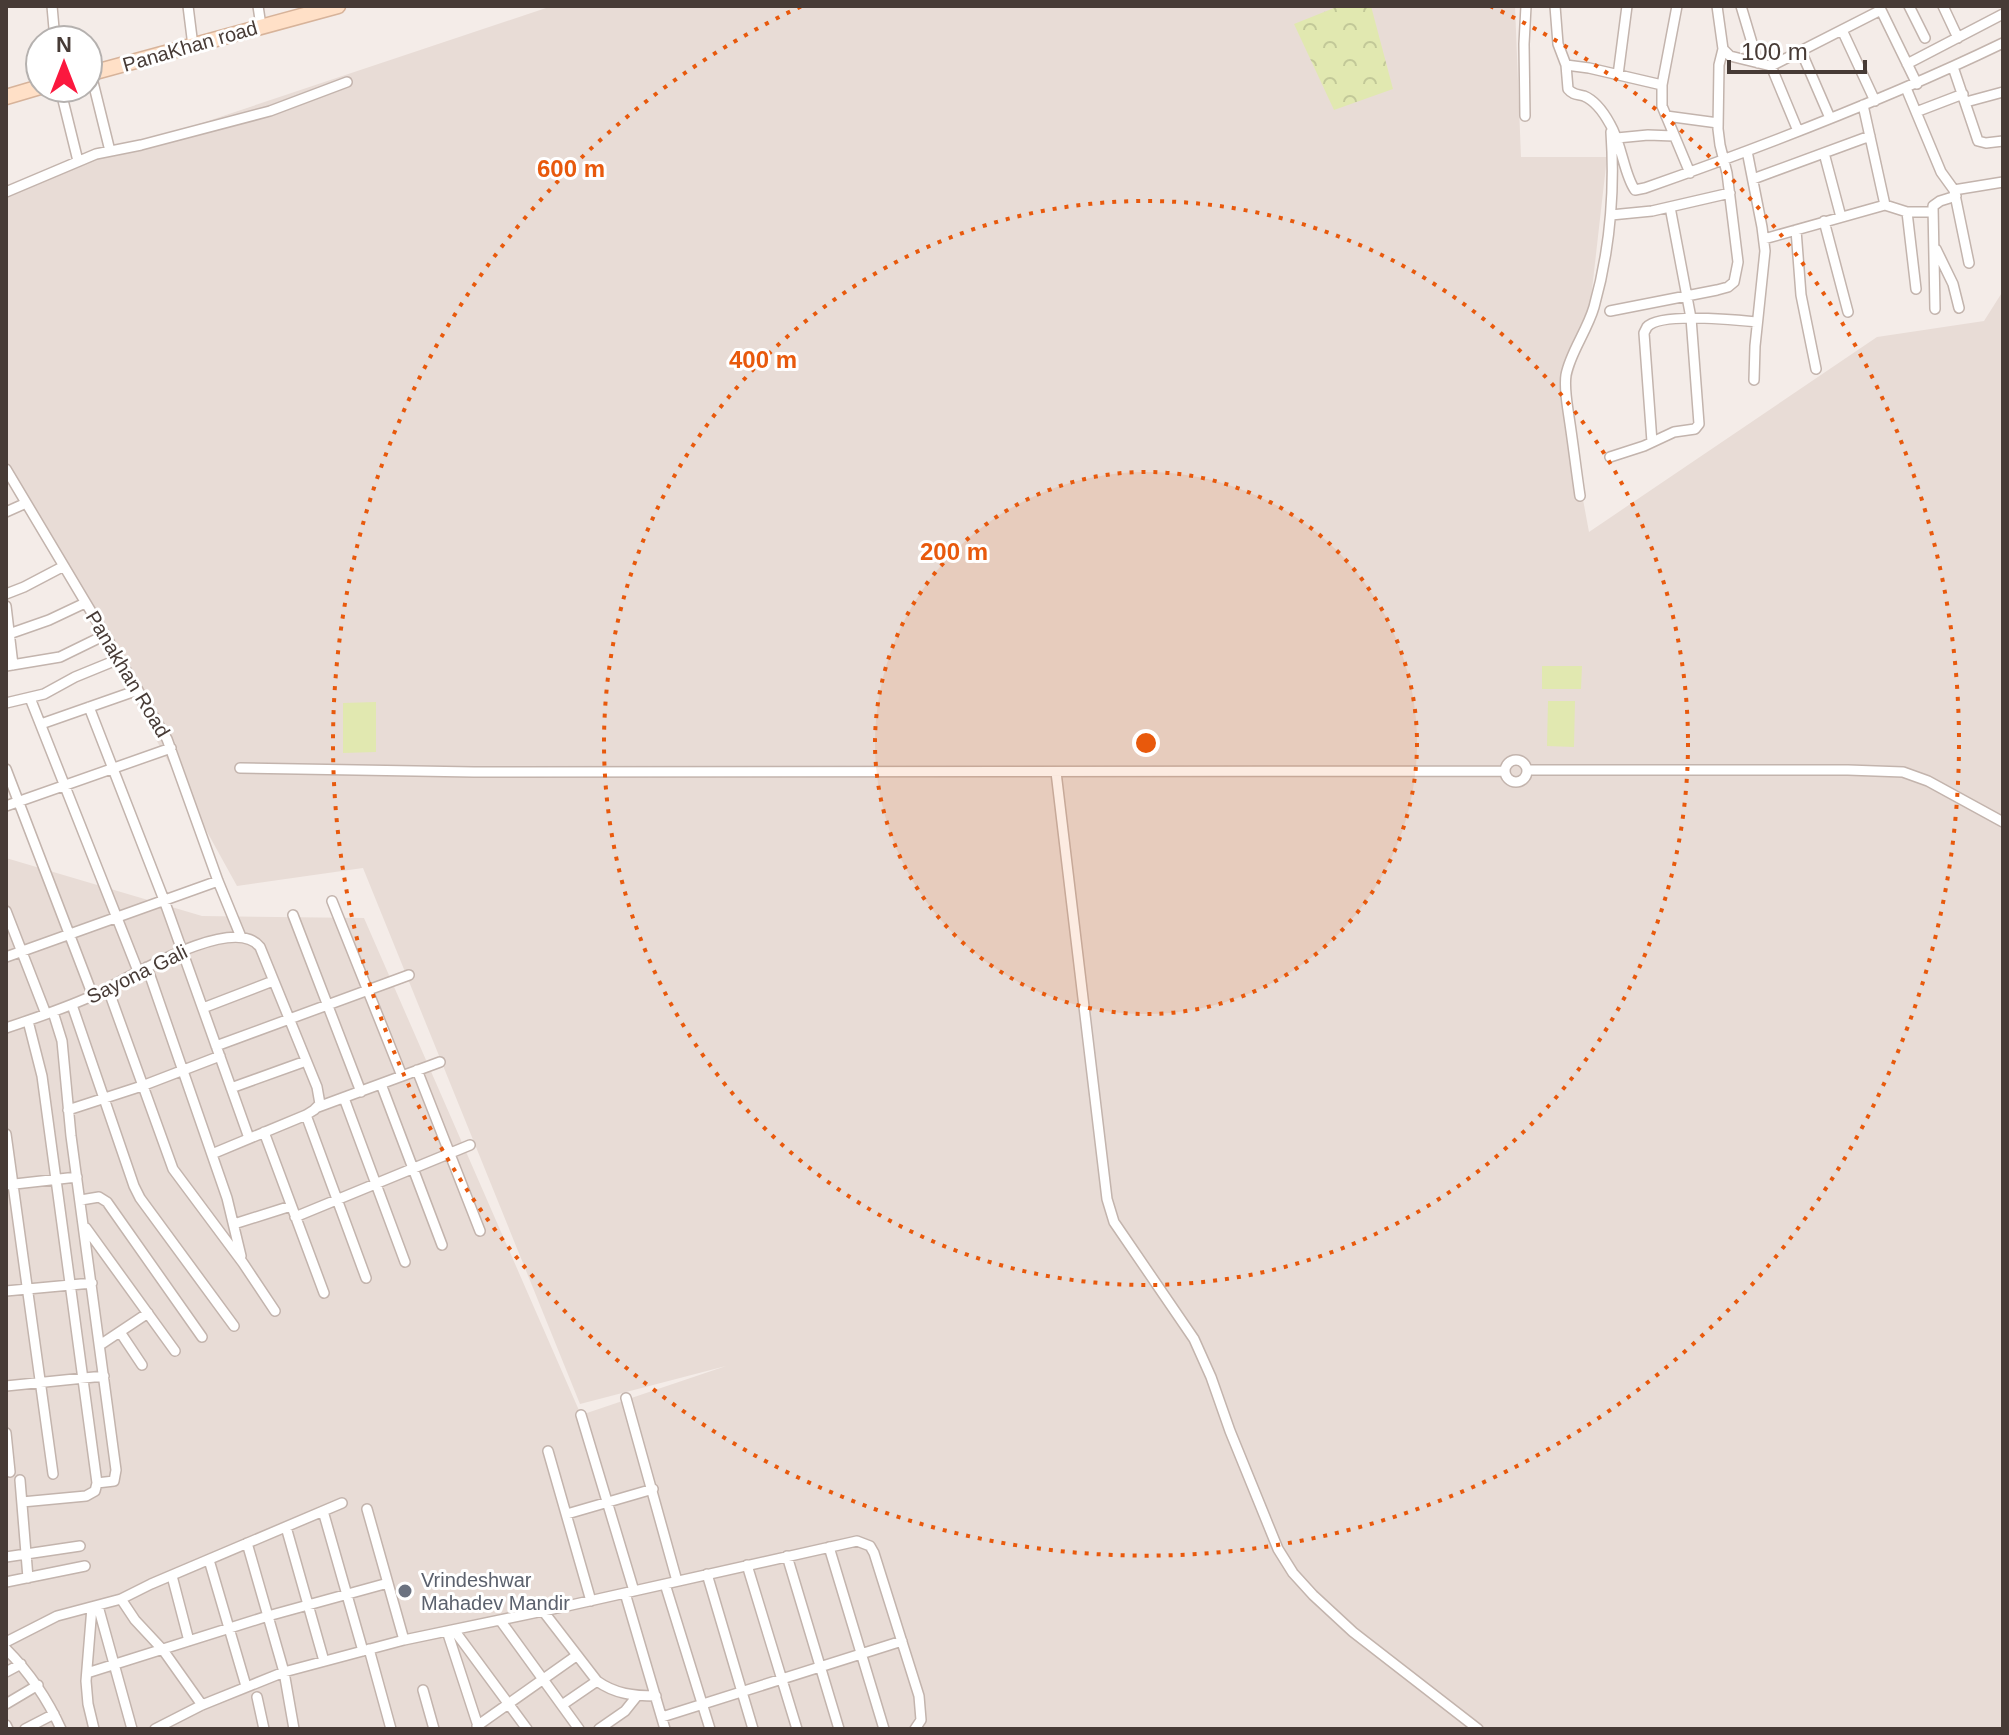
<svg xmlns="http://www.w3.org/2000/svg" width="2009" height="1735" viewBox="0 0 2009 1735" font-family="Helvetica,sans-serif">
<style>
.residential{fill:#e8dcd6}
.forest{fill:url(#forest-crowns)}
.garden{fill:#e1e8b0}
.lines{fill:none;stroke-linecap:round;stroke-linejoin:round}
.street-casing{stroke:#c3b4ad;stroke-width:12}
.secondary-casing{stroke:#d7b39a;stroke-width:17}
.street{stroke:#fff;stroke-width:9}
.secondary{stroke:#ffe0c7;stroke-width:14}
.ring{fill:none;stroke:#e8590c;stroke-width:4;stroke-dasharray:4 8}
.worship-dot{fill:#6b7280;stroke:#fff;stroke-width:3}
.labels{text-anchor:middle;stroke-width:6;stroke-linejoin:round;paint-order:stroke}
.street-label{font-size:20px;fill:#473b36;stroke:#fff}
.worship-label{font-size:20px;fill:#5b616d;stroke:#fff;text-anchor:start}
.centre{fill:#e8590c;stroke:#fff;stroke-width:4}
.ring-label{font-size:24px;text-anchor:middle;font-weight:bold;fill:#e8590c;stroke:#fff;stroke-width:6;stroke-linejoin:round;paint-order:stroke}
</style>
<defs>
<pattern id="forest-crowns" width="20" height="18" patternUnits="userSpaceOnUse" patternTransform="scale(2)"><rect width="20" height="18" fill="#e1e8b0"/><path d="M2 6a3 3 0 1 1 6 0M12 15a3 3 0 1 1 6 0" fill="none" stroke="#c2c898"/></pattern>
</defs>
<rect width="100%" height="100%" fill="#f4ece8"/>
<path class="residential" d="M 552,6 L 1515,6 L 1521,157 L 1607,157 L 1589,316 L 1565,402 L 1589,532 L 1877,337 L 1984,321 L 2003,291 L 2003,1729 L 6,1729 L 6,858 L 202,916 L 364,918 L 581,1415 L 726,1366 L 580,1404 L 363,868 L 237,886 L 6,468 L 6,192 L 130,147 Z"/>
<path class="forest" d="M 1339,6 L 1371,6 L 1393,89 L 1334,110 L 1294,24 Z"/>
<path class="garden" d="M 1542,666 L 1582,666 L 1581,689 L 1542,689 Z
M 1548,701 L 1575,701 L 1574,747 L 1547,746 Z
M 376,702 L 376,752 L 343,753 L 343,703 Z"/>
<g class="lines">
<g class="street-casing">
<path id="street" d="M 52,6 L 55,40
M 188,6 L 193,46
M 258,6 L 261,26
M 1555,6 L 1558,44 L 1566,65 L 1568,89 C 1573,95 1577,94 1584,96 C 1596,101 1604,113 1610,124 C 1622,144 1624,175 1635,190 L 1645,188 C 1767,145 1887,99 2003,43
M 1677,6 L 1662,85 L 1662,106 L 1690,173
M 1717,6 L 1723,49 L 1730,56 L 1771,66 L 1881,10
M 1741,6 L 1758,63
M 1909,6 L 1925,38
M 1943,6 L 1958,38
M 1880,8 L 1917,84
M 1842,30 L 1875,101
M 1801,51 L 1830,118
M 1907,64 L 2003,14
M 1566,65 L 1589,68 L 1662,85
M 1771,66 L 1798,131
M 1953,67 L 1978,141 L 1986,143 L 2003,141
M 91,74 L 110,151
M 1618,75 L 1627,6
M 60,88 L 78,161
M 1906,88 L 1941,172 L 1954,190 L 1969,263
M 1966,102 L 2003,92
M 1863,105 L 1885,205
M 1916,112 L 1963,94
M 1525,116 L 1524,44 L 1526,6
M 1666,116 L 1718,123
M 1617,138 L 1648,135 L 1674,136
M 1747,151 L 1762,227 L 1765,251 L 1755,346 L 1754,380
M 1824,153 L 1841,217
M 1753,179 L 1870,136
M 1954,190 L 2003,182
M 6,192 L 96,154 L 141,145 L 270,111 L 347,82
M 1907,212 L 1916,289
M 1611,215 L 1652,211 L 1730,193
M 1824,221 L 1848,312
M 1796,230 L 1801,295 L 1816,369
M 1764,239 L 1885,205 L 1907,212 L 1933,212
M 1936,249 L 1953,284 L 1959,308
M 1935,309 L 1933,206 L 1940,201 L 1956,196
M 1610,311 L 1717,290 L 1728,287 L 1734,282 L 1738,262 L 1727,173 L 1720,145 L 1718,129 L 1719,65 L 1723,49
M 1652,442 L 1644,333 C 1645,331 1646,329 1647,327 C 1660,312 1737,320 1757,322
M 1610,457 L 1644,446 L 1674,432 L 1695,429 L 1699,424 L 1691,318 L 1670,207
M 6,469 L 167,739 L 218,881 L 241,937
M 1580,496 C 1576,469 1573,443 1569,417 C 1567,403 1564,388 1566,375 C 1570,353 1587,331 1594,307 C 1610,250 1615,191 1611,132
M 6,512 L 26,503
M 6,594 L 24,587 L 64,566
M 6,606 L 13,665
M 9,634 L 49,620 L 85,603
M 6,666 L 60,657 L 105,635
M 30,698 L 138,971
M 6,703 L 44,694 L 75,677 L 119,659
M 89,707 L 164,900 L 249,1138
M 41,724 L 138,690
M1505 771a11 11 0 1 1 22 0a11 11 0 1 1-22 0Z
M 240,768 L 474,772 L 1505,771
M 6,769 L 93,996
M 1527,770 L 1848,770 L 1903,772 L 1928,781 L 2003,822
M 1056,772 L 1107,1199 L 1114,1222 L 1194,1339 L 1211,1377 L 1230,1431 L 1278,1549 L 1293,1573 L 1313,1595 L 1353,1632 L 1478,1729
M 6,806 L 171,748
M 332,901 L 402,1076
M 6,911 L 46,1014
M 293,915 L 361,1092
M 6,957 L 218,881
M 147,967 L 227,1198 L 241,1256
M 108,989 L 173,1169 L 243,1263 L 275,1311
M 72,1005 L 134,1186 L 140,1198 L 234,1326
M 203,1008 L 273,981
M 53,1012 L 62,1041 L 71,1136 L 116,1470 L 114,1481 L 97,1483
M 6,1028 C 36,1018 66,1008 94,995 C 124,981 233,912 260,947 L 317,1087 L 320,1104 L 314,1110 L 306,1115 L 212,1154
M 216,1046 L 409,975
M 417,1070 L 480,1231
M 381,1084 L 442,1245
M 231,1088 L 306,1061
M 344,1098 L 405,1262
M 318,1107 L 440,1062
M 68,1110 L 142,1086 L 220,1056
M 306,1115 L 366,1278
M 264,1132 L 324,1293
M 6,1134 L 53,1474
M 6,1185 L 77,1177
M 81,1200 L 99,1197 L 107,1202 L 202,1337
M 295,1217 L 470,1145
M 234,1224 L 291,1206
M 86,1228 L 175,1351
M 6,1291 L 92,1283
M 120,1332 L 142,1365
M 100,1345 L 148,1313
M 6,1386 L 104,1376
M 626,1398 L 677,1581
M 581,1415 L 634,1591
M 6,1433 L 10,1472
M 548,1451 L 591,1601
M 20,1480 L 28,1578
M 22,1502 L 86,1496 L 95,1491 L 97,1483 L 42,1076 L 28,1021
M 367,1509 L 404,1640
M 323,1511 L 363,1651
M 567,1514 L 653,1489
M 286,1527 L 324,1661
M 247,1543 L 284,1672 L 294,1729
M 829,1547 L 884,1729
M 787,1556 L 839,1729
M 6,1557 L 80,1546
M 209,1560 L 246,1686
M 747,1565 L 797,1729
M 707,1574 L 753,1729
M 172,1576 L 189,1641
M 6,1582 L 85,1566
M 665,1584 L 710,1729
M 625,1593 L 665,1729
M 121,1599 L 135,1620 L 163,1650 L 202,1705
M 98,1606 L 132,1729
M 92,1607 L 86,1681 L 88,1704 L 94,1729
M 543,1611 L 597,1681 C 615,1694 634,1696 656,1696
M 500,1620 L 579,1729
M 454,1630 L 527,1729
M 447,1631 L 479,1729
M 6,1642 L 57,1616 L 121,1599 L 151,1584 L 342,1503
M 6,1649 C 30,1673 47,1698 61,1729
M 369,1649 L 391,1729
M 6,1672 L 21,1664
M 87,1673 L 268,1616 L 388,1583
M 423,1690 L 434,1729
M 257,1697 L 264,1729
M 6,1704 L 38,1685
M 562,1705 L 597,1681
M 662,1717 L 902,1641
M 6,1725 L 8,1729
M 477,1726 L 576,1656
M 25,1729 L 54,1714
M 155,1729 L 202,1705 L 284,1672 L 404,1640 L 567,1606 L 857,1541 L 870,1546 L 874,1553 L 919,1696 L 921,1720 L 915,1729
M 599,1729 L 625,1711 L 637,1696"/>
</g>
<g class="secondary-casing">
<path id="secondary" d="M 88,74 L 338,6
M 6,97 L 40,87"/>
</g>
<use href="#street" class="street"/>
<use href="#secondary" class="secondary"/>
</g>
<circle cx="1146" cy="743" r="271" fill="#e8590c" fill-opacity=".12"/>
<g class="ring">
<circle cx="1146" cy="743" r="271"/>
<circle cx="1146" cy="743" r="542"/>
<path d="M1490 6A813 813 0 1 1 802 6"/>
</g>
<circle class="worship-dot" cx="405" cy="1591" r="8"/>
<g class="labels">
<g class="street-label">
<text transform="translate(190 46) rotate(-16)" y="7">PanaKhan road</text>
<text transform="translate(128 674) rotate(59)" y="7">Panakhan Road</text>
<text transform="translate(137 974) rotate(-26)" y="7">Sayona Gali</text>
</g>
<g class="worship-label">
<text x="421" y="1587">Vrindeshwar<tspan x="421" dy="23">Mahadev Mandir</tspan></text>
</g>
</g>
<circle cx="1146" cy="743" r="12" class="centre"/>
<g class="ring-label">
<text x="571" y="177">600 m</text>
<text x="763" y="368">400 m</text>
<text x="954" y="560">200 m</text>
</g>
<rect width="2009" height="1735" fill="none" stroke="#473b36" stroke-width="16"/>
<g transform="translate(64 64)"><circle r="38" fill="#ffffff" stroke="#b5b1af" stroke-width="2"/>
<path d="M0-6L14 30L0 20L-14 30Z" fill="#fb183e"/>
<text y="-12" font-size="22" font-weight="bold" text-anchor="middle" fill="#473b36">N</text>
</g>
<path d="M1729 60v12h136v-12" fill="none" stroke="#473b36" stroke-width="4"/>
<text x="1741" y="60" font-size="24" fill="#473b36" stroke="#ffffff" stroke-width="6" paint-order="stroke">100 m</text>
</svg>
